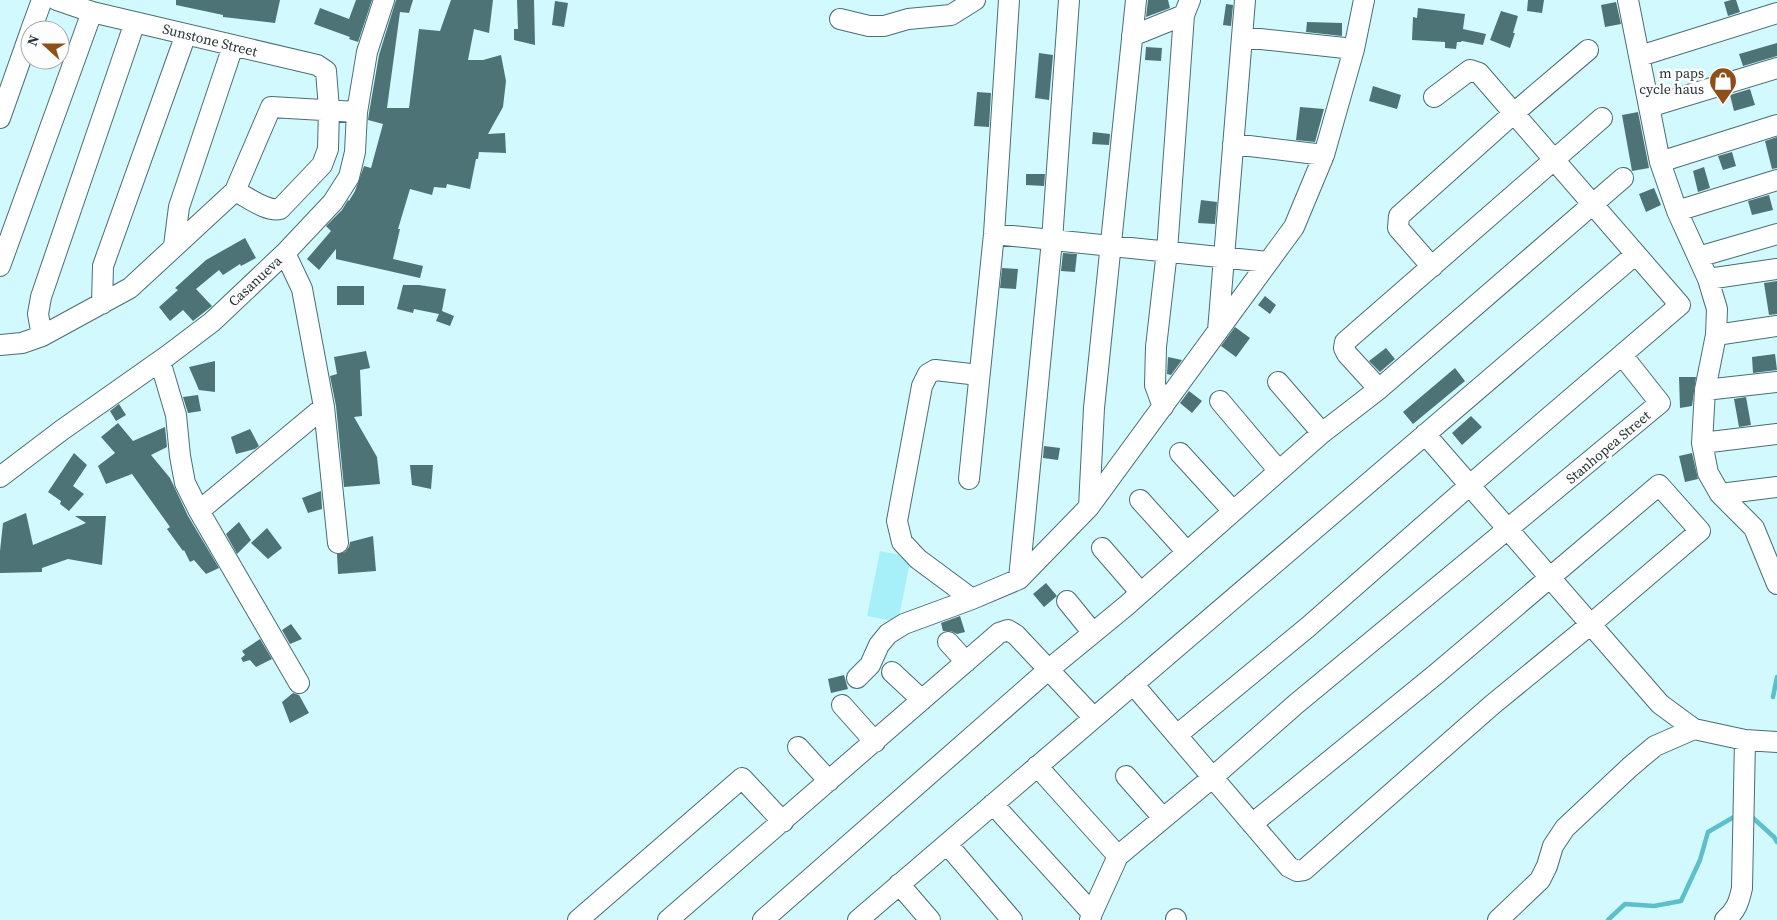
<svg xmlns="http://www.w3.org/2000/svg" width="1777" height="920" viewBox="0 0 1777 920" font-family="'Source Serif 4',serif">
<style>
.pitch{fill:#a8f0f9}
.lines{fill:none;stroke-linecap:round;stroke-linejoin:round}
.stream{stroke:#5dbfca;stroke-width:4.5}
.building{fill:#4e7377}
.minor-casing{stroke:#4a6e72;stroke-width:22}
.minor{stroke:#fff;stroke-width:20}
.labels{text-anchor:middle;stroke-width:5;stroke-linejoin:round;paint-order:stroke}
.street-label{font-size:14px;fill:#253537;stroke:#fdfdfd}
.poi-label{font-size:14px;fill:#253537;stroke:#fdfdfd;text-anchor:end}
</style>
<rect width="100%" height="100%" fill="#d1f9fe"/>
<path class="pitch" d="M 880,551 L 911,557 L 898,622 L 867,616 Z"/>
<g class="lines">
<path class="stream" d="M 1773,697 L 1777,677
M 1749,817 L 1753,818 L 1774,837 L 1777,842
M 1608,920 L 1625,904 L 1654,906 L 1681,901 L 1700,860 L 1708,832 L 1739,814"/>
</g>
<path class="building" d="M 176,0 L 280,0 L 275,23 L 223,17 L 223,15 L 176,5 Z
M 356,0 L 372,0 L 358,42 L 349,39 L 350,37 L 314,24 L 320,8 L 349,19 Z
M 396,0 L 413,0 L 409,13 L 400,12 L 387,108 L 409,108 L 419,29 L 440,31 L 451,0 L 493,0 L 489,33 L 474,29 L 468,60 L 483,60 L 501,55 L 506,81 L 503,107 L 488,134 L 505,133 L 506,153 L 479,152 L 478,159 L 476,159 L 470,189 L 447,184 L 446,188 L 434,187 L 432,195 L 410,189 L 398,229 L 400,229 L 393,259 L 423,266 L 420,278 L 336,259 L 336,249 L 319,270 L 307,259 L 331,231 L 326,226 L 342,210 L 348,200 L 349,201 L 355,191 L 364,166 L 371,168 L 383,124 L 368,120 L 369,113 L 379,55 Z
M 517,0 L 534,0 L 535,45 L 514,40 L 514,29 L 518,29 Z
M 1148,0 L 1168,0 L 1170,8 L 1146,17 Z
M 1528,0 L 1544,0 L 1542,13 L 1527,11 Z
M 1731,0 L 1736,0 L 1740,12 L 1728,16 L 1724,2 Z
M 555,1 L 568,3 L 564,27 L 552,25 Z
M 1616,2 L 1621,24 L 1605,27 L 1601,5 Z
M 1226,4 L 1233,5 L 1231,26 L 1223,25 Z
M 1418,8 L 1465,14 L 1463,29 L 1486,34 L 1483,45 L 1462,41 L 1461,42 L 1457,42 L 1456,49 L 1445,48 L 1445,42 L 1412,40 L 1413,17 L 1417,18 Z
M 1501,11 L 1518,16 L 1513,33 L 1515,33 L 1510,48 L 1490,40 Z
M 1307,22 L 1342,23 L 1342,36 L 1306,32 Z
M 1777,43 L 1777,56 L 1743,66 L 1739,54 Z
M 1146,47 L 1162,48 L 1161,61 L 1145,60 Z
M 1039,53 L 1053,55 L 1049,100 L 1035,98 Z
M 1373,86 L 1401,95 L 1397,109 L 1369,101 Z
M 1750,89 L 1755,105 L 1734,111 L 1730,95 Z
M 977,92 L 991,93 L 989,127 L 974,126 Z
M 1300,107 L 1324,109 L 1315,142 L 1296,140 Z
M 1638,112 L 1649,168 L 1632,171 L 1622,115 Z
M 1093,132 L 1110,134 L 1109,145 L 1092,144 Z
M 1777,137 L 1777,168 L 1772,169 L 1765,141 Z
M 1732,152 L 1736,166 L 1723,170 L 1718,156 Z
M 1704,167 L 1710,188 L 1698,192 L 1693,171 Z
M 1026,174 L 1045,174 L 1044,186 L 1026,185 Z
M 1654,188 L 1661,205 L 1646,212 L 1639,194 Z
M 1769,195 L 1773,210 L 1752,215 L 1748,201 Z
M 1201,200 L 1217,202 L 1215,224 L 1198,223 Z
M 245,238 L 256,258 L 241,266 L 240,264 L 223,275 L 219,270 L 196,289 L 212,306 L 193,321 L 183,310 L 170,321 L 159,307 L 178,290 L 175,288 L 206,260 Z
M 1063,253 L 1077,254 L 1075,272 L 1061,271 Z
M 1002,268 L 1018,269 L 1016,289 L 1000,288 Z
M 1777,281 L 1777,314 L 1769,315 L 1764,283 Z
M 403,285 L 419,285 L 446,289 L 442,311 L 454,316 L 450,326 L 436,321 L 439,314 L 414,309 L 413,313 L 397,309 Z
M 337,286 L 364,286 L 364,305 L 337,305 Z
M 1265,296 L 1276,305 L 1270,314 L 1258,305 Z
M 1235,327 L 1250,338 L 1236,357 L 1221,346 Z
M 1386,348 L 1395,359 L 1380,372 L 1369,361 Z
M 366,351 L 370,368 L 360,370 L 362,416 L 354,417 L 377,457 L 380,484 L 344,487 L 336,406 L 330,376 L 337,374 L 334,357 Z
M 1775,354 L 1777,370 L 1753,373 L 1752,357 Z
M 1168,357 L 1182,360 L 1171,375 L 1167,374 Z
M 215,361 L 215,392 L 199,390 L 189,367 Z
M 1455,368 L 1465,381 L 1413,424 L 1403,412 Z
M 1679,377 L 1696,377 L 1692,406 L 1680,408 Z
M 1189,391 L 1202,401 L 1192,413 L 1180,403 Z
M 198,395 L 201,411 L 188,413 L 183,397 Z
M 1746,397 L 1751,425 L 1739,427 L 1734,399 Z
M 119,404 L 126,415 L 116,421 L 110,411 Z
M 1471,416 L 1482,427 L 1462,445 L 1452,433 Z
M 118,423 L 133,441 L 165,427 L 167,447 L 151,455 L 170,478 L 188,516 L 219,568 L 206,574 L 194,560 L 190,562 L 184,550 L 183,551 L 167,529 L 170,527 L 132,474 L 106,484 L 98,466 L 115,453 L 101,437 Z
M 250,429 L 259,446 L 255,449 L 236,454 L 231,437 Z
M 1044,446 L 1060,448 L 1058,460 L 1043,458 Z
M 74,453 L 87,465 L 73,486 L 84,494 L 69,511 L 60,504 L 61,501 L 48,492 Z
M 1692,453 L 1698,479 L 1685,482 L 1679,456 Z
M 410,465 L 433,465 L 431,489 L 412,485 Z
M 321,491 L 322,509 L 308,513 L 302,498 Z
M 26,513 L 33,545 L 86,523 L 75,516 L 106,516 L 102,565 L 68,559 L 42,568 L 42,572 L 0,573 L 0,551 L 3,523 Z
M 239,522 L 251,540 L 237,554 L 226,534 Z
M 267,528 L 282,548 L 268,559 L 251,543 Z
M 373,536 L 376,571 L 338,574 L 337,554 L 345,552 L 349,547 L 350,542 Z
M 1046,583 L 1057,596 L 1044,607 L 1033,594 Z
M 960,616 L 965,632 L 957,634 L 951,631 L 943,631 L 941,623 Z
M 291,624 L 302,639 L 290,644 L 282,630 Z
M 260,639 L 272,659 L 256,667 L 250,660 L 243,662 L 241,658 L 245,655 L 242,651 Z
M 844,675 L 848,689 L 831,693 L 828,679 Z
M 293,693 L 299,695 L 309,713 L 290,723 L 282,702 Z"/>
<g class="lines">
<g class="minor-casing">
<path id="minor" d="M 57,0 L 92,12 L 317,65 L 326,71 L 329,109 L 328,149 L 322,165 L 280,209 C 266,212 248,197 235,191
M 1628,0 L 1660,162 L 1677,211 L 1708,279 L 1717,309 L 1716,335 L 1705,390 L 1702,443 L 1708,473 L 1720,494 L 1754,528 L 1777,584
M 840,19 L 869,26 L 884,26 L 908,19 L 951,15 L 975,0
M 31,30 L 42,0
M 1132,36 L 1184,15 L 1190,0
M 1242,37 L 1354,49
M 1640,56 L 1777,13
M 1649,107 L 1777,68
M 0,118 L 30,33
M 1233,144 L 1324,155
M 1660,162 L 1777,125
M 1677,211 L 1777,180
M 994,234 L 1268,262
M 174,246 L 179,207 L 233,46
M 285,253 L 302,289 L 324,407 L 338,543
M 1698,257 L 1777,234
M 0,266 L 92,12
M 1432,267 L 1398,228 L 1399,216 L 1514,113 L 1588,50
M 1708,279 L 1777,269
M 102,304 L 103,266 L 186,34
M 1218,331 L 1245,0
M 1716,335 L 1777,326
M 42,336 L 38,314 L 41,297 L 135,22
M 0,345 L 22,343 L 42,336 L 130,288 L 235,191 L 271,107 L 357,112
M 160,361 L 176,415 L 180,456 L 185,483 L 199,511 L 299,683
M 979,375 L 935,370 L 928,374 L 922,386 L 897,521 L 902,542 L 918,559 L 972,599 L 1019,579 L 1089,507 L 1294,227 L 1324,155 L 1354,49 L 1364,0
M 1278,382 L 1322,433
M 1379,389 L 1347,354 L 1344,348 L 1345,342 L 1602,118
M 1705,390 L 1777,382
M 1220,401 L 1279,471
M 1163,407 L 1155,385 L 1156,347 L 1167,251 L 1184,15
M 1425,434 L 1660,704 L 1694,729 L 1745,740 L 1777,742
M 1702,443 L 1777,434
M 1180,453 L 1233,511
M 0,477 L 62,430 L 167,356 L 212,322 L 285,253 L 333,202 L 349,177 L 355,152 L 357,112 L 367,52 L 384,0
M 969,479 L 994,234 L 1009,0
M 1720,494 L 1777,487
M 1140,500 L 1187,552
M 1089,507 L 1094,408 L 1136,0
M 199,511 L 324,407
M 1102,548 L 1141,593
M 1019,579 L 1052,240 L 1069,0
M 1067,601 L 1093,633
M 948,642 L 966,662
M 892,672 L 922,700
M 857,678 L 870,665 L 879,645 L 888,634 L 904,624 L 972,599
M 1133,684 C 1185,745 1237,806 1289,867 L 1297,871 L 1304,870 L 1492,705 L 1591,624 L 1700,531 L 1659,485 L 1435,675 L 1252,824
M 842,705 L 875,742
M 1177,735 L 1308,627 L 1470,485 L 1680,305 L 1479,73 L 1470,70 L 1434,97
M 798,747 L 829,781
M 1037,766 L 1118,856
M 1126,776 L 1163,818
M 993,804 L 1092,913
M 947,844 L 1012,920
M 899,884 L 930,920
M 578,920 L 742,778 L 783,822
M 668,920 L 999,633 L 1008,630 L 1016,635 L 1094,718
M 763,920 L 1048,670 L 1126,606 L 1322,433 L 1379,389 L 1623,178
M 858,920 L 1636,254
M 1090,920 L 1092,913 L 1118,856 L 1213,777 L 1296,704 L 1660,403 L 1622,355
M 1176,920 L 1176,919
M 1498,920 L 1540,880 L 1547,866 L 1553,846 L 1565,828 L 1630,767 L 1655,746 L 1694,729
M 1725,920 C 1736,911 1739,902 1742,888 L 1745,740"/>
</g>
<use href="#minor" class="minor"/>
</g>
<defs>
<g id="shop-pin" transform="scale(1.4375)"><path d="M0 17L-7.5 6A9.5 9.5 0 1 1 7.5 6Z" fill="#8f4f19" stroke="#fdfdfd"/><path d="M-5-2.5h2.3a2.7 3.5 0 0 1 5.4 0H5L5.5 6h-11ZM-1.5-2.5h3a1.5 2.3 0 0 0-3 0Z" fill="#fff"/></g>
</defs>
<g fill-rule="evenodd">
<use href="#shop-pin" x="1723" y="81"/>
</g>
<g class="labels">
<g class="street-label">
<text transform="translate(210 40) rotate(14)" y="5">Sunstone Street</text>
<text transform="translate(255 281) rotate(-43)" y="5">Casanueva</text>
<text transform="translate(1608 447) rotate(-40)" y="5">Stanhopea Street</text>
</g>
<g class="poi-label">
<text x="1704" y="78">m paps<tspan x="1704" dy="16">cycle haus</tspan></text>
</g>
</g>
<g transform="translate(45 45) rotate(291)"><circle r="24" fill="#fdfdfd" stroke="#a7adae"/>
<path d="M0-4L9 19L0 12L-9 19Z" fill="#8f4f19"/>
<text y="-8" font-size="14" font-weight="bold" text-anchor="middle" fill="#253537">N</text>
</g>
</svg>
